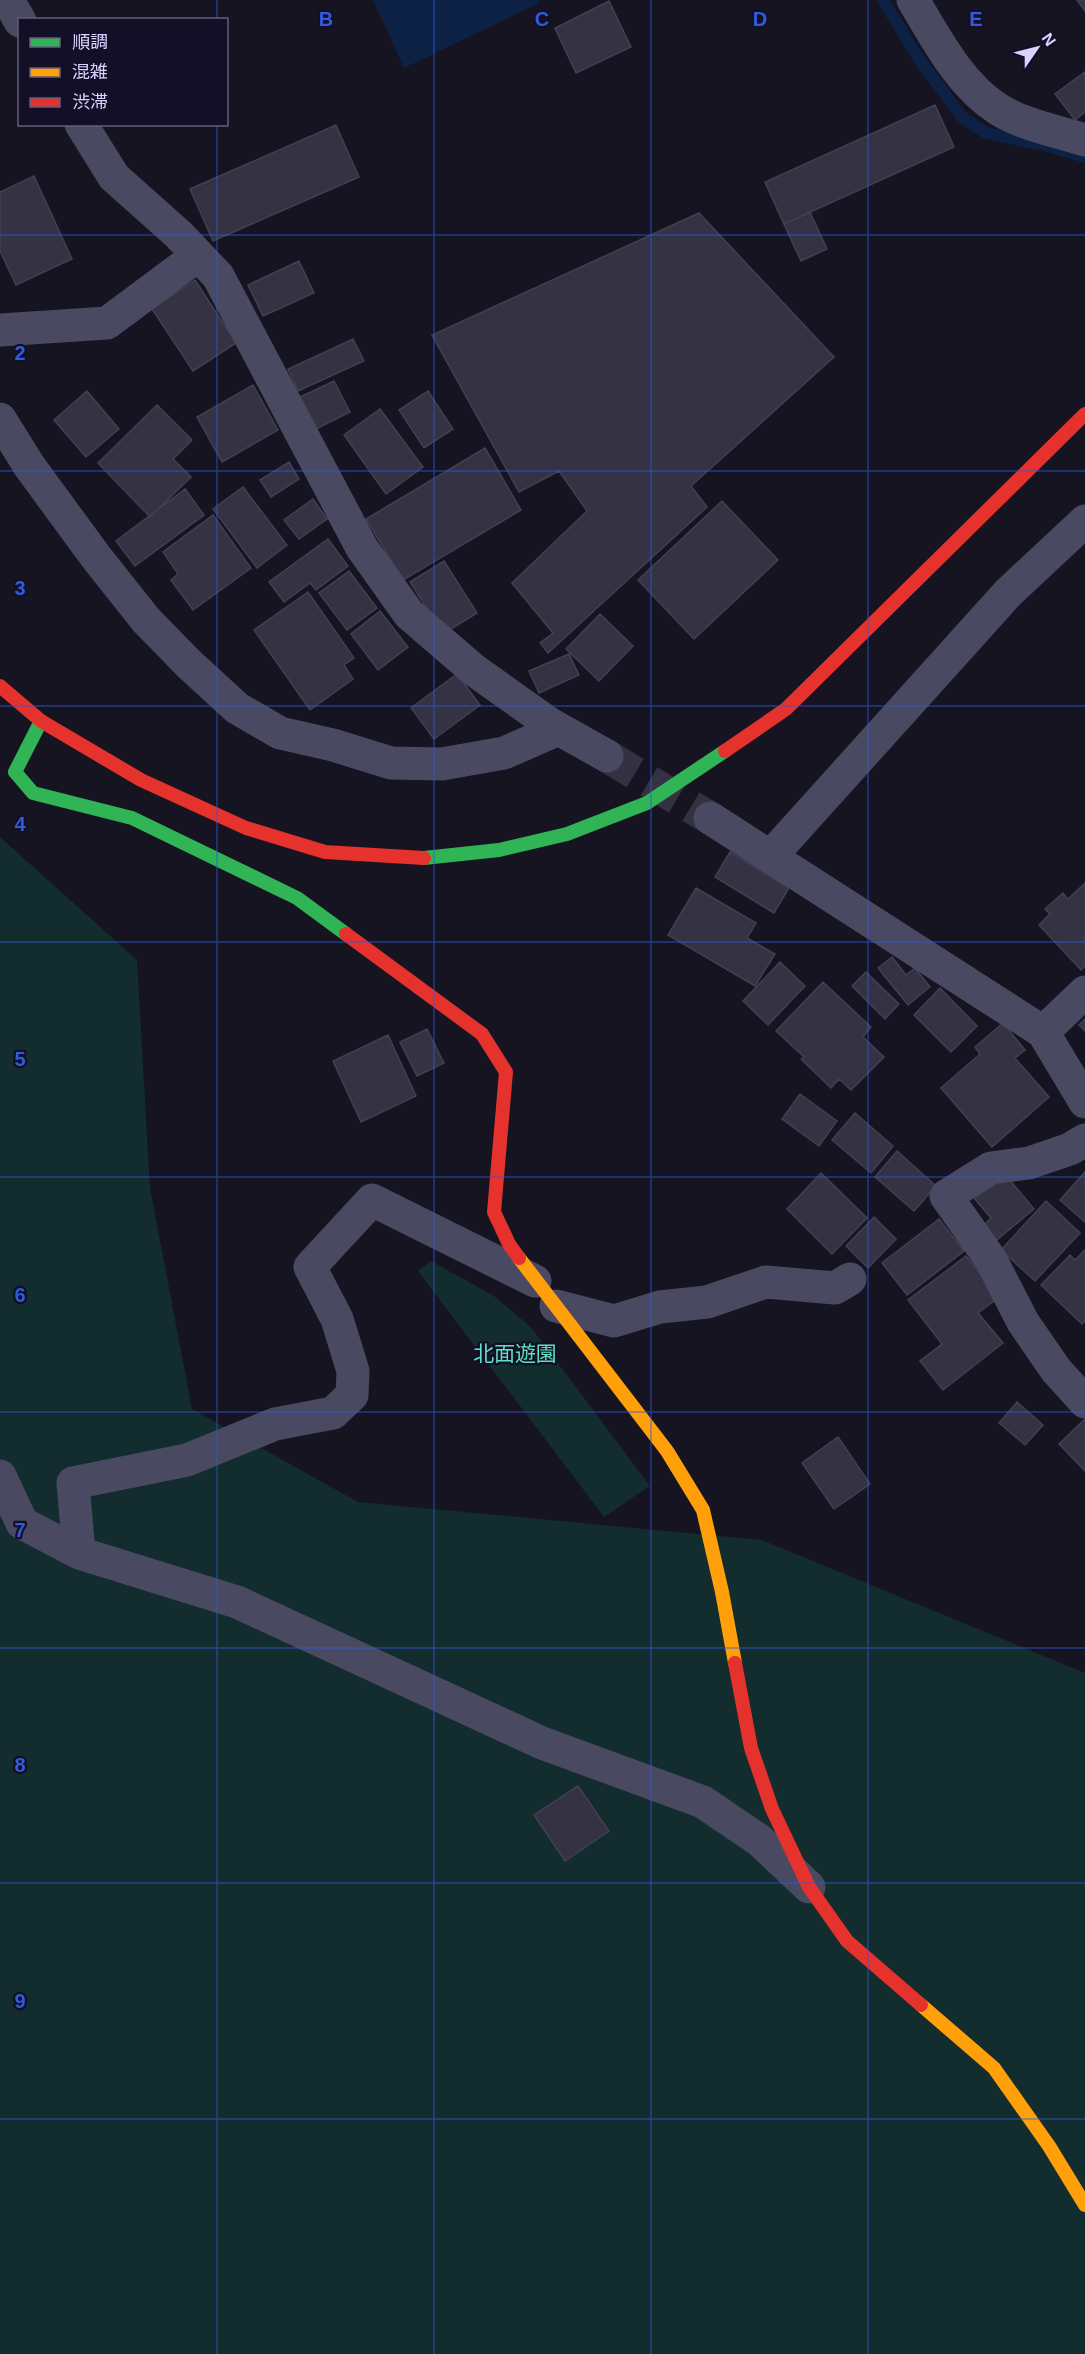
<svg xmlns="http://www.w3.org/2000/svg" width="1085" height="2354" viewBox="0 0 1085 2354" font-family="Helvetica,'Noto Sans JP',sans-serif">
<style>
.green{fill:#132c2d}
.water{fill:#0d2144}
.lines{fill:none;stroke-linecap:round;stroke-linejoin:round}
.stream{stroke:#0d2144;stroke-width:12}
.building{fill:#343243;stroke:#433f54;stroke-width:1.5}
.street-tunnel{stroke:#333142;stroke-width:33;stroke-dasharray:33 16;stroke-linecap:butt}
.street{stroke:#4a4962;stroke-width:33}
.fast{stroke:#30b455;stroke-width:14}
.slow{stroke:#ff9f0a;stroke-width:14}
.jam{stroke:#e5322d;stroke-width:14}
.grid{fill:none;stroke:#305bdc;stroke-width:1.5;stroke-opacity:0.55}
.labels{text-anchor:middle;stroke-width:4.5;stroke-linejoin:round;paint-order:stroke}
.park-label{font-size:21px;fill:#5fe0c0;stroke:#130f26}
.grid-label{font-size:20px;text-anchor:middle;font-weight:bold;fill:#305bdc;stroke:#130f26;stroke-width:4.5;stroke-linejoin:round;paint-order:stroke}
</style>
<rect width="100%" height="100%" fill="#161421"/>
<path class="green" d="M 0,837 L 137,960 L 150,1188 L 192,1409 L 358,1502 L 762,1540 L 1085,1673 L 1085,2354 L 0,2354 Z
M 431,1261 L 494,1296 L 531,1327 L 650,1486 L 604,1517 L 418,1271 Z"/>
<path class="water" d="M 373,0 L 538,0 L 540,3 L 404,68 Z"/>
<g class="lines">
<path class="stream" d="M 883,0 L 919,59 L 962,117 L 986,133 L 1048,146 L 1085,157"/>
</g>
<path class="building" d="M 1077,0 L 1085,0 L 1085,11 Z
M 609,1 L 631,47 L 576,73 L 555,28 Z
M 1085,72 L 1085,112 L 1075,120 L 1055,94 Z
M 935,105 L 954,147 L 784,224 L 765,182 Z
M 336,125 L 359,177 L 213,241 L 190,189 Z
M 34,176 L 72,259 L 16,285 L 0,251 L 0,192 Z
M 810,212 L 827,249 L 801,261 L 784,224 Z
M 699,213 L 834,357 L 691,486 L 707,507 L 548,653 L 540,643 L 553,633 L 512,583 L 587,511 L 559,471 L 519,492 L 432,335 Z
M 299,261 L 314,293 L 263,316 L 248,285 Z
M 195,280 L 236,343 L 193,371 L 152,309 Z
M 353,339 L 364,361 L 298,391 L 288,369 Z
M 334,381 L 350,412 L 316,429 L 300,397 Z
M 253,385 L 278,430 L 222,462 L 197,417 Z
M 87,391 L 119,429 L 86,457 L 54,420 Z
M 428,391 L 453,429 L 424,448 L 399,410 Z
M 157,405 L 192,440 L 173,459 L 191,477 L 150,517 L 98,463 Z
M 380,409 L 423,467 L 386,494 L 344,435 Z
M 485,448 L 521,510 L 403,580 L 366,519 Z
M 289,462 L 299,479 L 271,497 L 260,480 Z
M 243,487 L 287,545 L 257,568 L 213,509 Z
M 185,489 L 204,515 L 135,566 L 116,541 Z
M 313,499 L 327,519 L 299,539 L 284,520 Z
M 722,501 L 778,560 L 694,639 L 638,580 Z
M 213,515 L 251,568 L 193,610 L 171,580 L 178,574 L 163,552 Z
M 328,539 L 348,566 L 316,590 L 310,583 L 284,602 L 269,582 Z
M 444,561 L 477,613 L 443,634 L 410,582 Z
M 349,571 L 377,608 L 347,630 L 319,593 Z
M 308,592 L 354,658 L 344,665 L 353,679 L 310,710 L 254,630 Z
M 380,611 L 408,647 L 378,670 L 351,634 Z
M 600,614 L 633,646 L 599,681 L 566,649 Z
M 569,654 L 579,675 L 539,693 L 529,671 Z
M 457,674 L 480,705 L 434,739 L 411,708 Z
M 730,852 L 789,888 L 774,913 L 715,877 Z
M 1085,883 L 1085,966 L 1081,970 L 1039,925 L 1050,914 L 1045,909 L 1063,893 L 1068,899 Z
M 696,888 L 756,923 L 747,938 L 775,954 L 755,986 L 668,935 Z
M 892,957 L 906,975 L 915,968 L 930,987 L 908,1005 L 878,968 Z
M 780,962 L 805,986 L 768,1025 L 743,1001 Z
M 866,972 L 899,1004 L 885,1019 L 852,986 Z
M 823,982 L 871,1027 L 863,1037 L 884,1057 L 851,1090 L 839,1079 L 831,1088 L 801,1059 L 804,1057 L 776,1031 Z
M 940,988 L 977,1026 L 951,1052 L 914,1015 Z
M 1085,1019 L 1085,1031 L 1079,1025 Z
M 1003,1023 L 1025,1050 L 1015,1058 L 1049,1097 L 992,1147 L 941,1088 L 980,1054 L 975,1047 Z
M 427,1029 L 444,1063 L 417,1076 L 400,1042 Z
M 388,1035 L 416,1096 L 361,1122 L 333,1061 Z
M 800,1094 L 837,1121 L 819,1146 L 782,1119 Z
M 855,1113 L 893,1146 L 871,1173 L 832,1140 Z
M 897,1151 L 936,1186 L 914,1211 L 875,1177 Z
M 1085,1172 L 1085,1222 L 1060,1200 Z
M 821,1173 L 867,1218 L 832,1254 L 787,1209 Z
M 1004,1173 L 1034,1209 L 992,1244 L 979,1229 L 991,1218 L 974,1198 Z
M 1046,1201 L 1080,1233 L 1035,1281 L 1001,1250 Z
M 874,1217 L 896,1239 L 868,1268 L 846,1246 Z
M 939,1219 L 964,1251 L 907,1295 L 882,1263 Z
M 1085,1250 L 1085,1321 L 1082,1324 L 1041,1285 L 1070,1255 L 1075,1260 Z
M 966,1256 L 999,1297 L 978,1313 L 1003,1343 L 943,1390 L 920,1361 L 942,1344 L 908,1300 Z
M 1017,1402 L 1043,1425 L 1025,1445 L 999,1423 Z
M 1085,1419 L 1085,1471 L 1059,1444 Z
M 838,1437 L 870,1484 L 834,1509 L 802,1463 Z
M 578,1786 L 609,1831 L 565,1861 L 534,1815 Z"/>
<g class="lines">
<path class="street-tunnel" d="M 607,756 L 710,818"/>
<path class="street" d="M 8,0 L 20,21
M 913,0 C 936,38 959,84 998,109 C 1023,125 1057,131 1085,140
M 81,124 L 114,177 L 178,234 L 218,276 L 362,548 L 409,614 L 474,670 L 550,724 L 607,756
M 0,330 L 107,323 L 197,256
M 0,419 L 30,467 L 96,557 L 146,620 L 189,664 L 237,708 L 280,733 L 333,745 L 391,763 L 442,764 L 504,753 L 559,729
M 710,818 L 1043,1032 L 1085,1102
M 771,856 L 1008,593 L 1085,521
M 1043,1032 L 1085,992
M 1085,1140 L 1070,1149 L 1029,1163 L 991,1168 L 946,1196 L 991,1260 L 1023,1322 L 1056,1370 L 1085,1402
M 556,1306 L 614,1321 L 660,1307 L 707,1302 L 766,1282 L 835,1288 L 850,1279
M 0,1476 L 22,1523 L 79,1553 L 237,1602 L 542,1743 L 703,1802 L 759,1840 L 809,1887
M 79,1553 L 73,1483 L 187,1460 L 275,1424 L 333,1413 L 352,1395 L 353,1371 L 337,1319 L 310,1267 L 372,1200 L 535,1281"/>
<path class="fast" d="M 41,721 L 15,772 L 33,793 L 132,818 L 297,898 L 346,934
M 424,858 L 499,850 L 567,834 L 647,803 L 725,751"/>
<path class="slow" d="M 519,1258 L 667,1451 L 703,1510 L 722,1592 L 735,1663
M 921,2005 L 994,2068 L 1049,2146 L 1085,2205"/>
<path class="jam" d="M 0,686 L 41,721 L 141,780 L 246,828 L 325,852 L 424,858
M 725,751 L 786,709 L 1085,414
M 346,934 L 482,1034 L 506,1072 L 494,1212 L 509,1244 L 519,1258
M 735,1663 L 751,1748 L 772,1809 L 809,1887 L 847,1941 L 921,2005"/>
</g>
<path class="grid" d="M 217,0 L 217,20M 434,0 L 434,2354M 651,0 L 651,2354M 868,0 L 868,2354M 217,124 L 217,2354M 0,235 L 1085,235M 0,471 L 1085,471M 0,706 L 1085,706M 0,942 L 1085,942M 0,1177 L 1085,1177M 0,1412 L 1085,1412M 0,1648 L 1085,1648M 0,1883 L 1085,1883M 0,2119 L 1085,2119"/>
<g class="labels">
<g class="park-label">
<text x="515" y="1361">北面遊園</text>
</g>
</g>
<g class="grid-label">
<text x="326" y="26">B</text>
<text x="542" y="26">C</text>
<text x="760" y="26">D</text>
<text x="976" y="26">E</text>
<text x="20" y="360">2</text>
<text x="20" y="595">3</text>
<text x="20" y="831">4</text>
<text x="20" y="1066">5</text>
<text x="20" y="1302">6</text>
<text x="20" y="1537">7</text>
<text x="20" y="1772">8</text>
<text x="20" y="2008">9</text>
</g>
<rect x="18" y="18" width="210" height="108" fill="#130f26" stroke="#625e7d" stroke-width="1.5"/>
<rect x="30" y="38" width="30" height="9" fill="#30b455" stroke="#625e7d" stroke-width="1.5"/>
<text x="72" y="48" font-size="18" fill="#d9d4ff">順調</text>
<rect x="30" y="68" width="30" height="9" fill="#ff9f0a" stroke="#625e7d" stroke-width="1.5"/>
<text x="72" y="78" font-size="18" fill="#d9d4ff">混雑</text>
<rect x="30" y="98" width="30" height="9" fill="#e5322d" stroke="#625e7d" stroke-width="1.5"/>
<text x="72" y="108" font-size="18" fill="#d9d4ff">渋滞</text>
<g transform="translate(1037 48) rotate(55)" stroke="#130f26" stroke-width="4.5" paint-order="stroke">
<path d="M0-4.5L10 22L0 15L-10 22Z" fill="#d9d4ff"/>
<text y="-9" font-size="16" font-weight="bold" text-anchor="middle" fill="#d9d4ff">N</text>
</g>
</svg>
